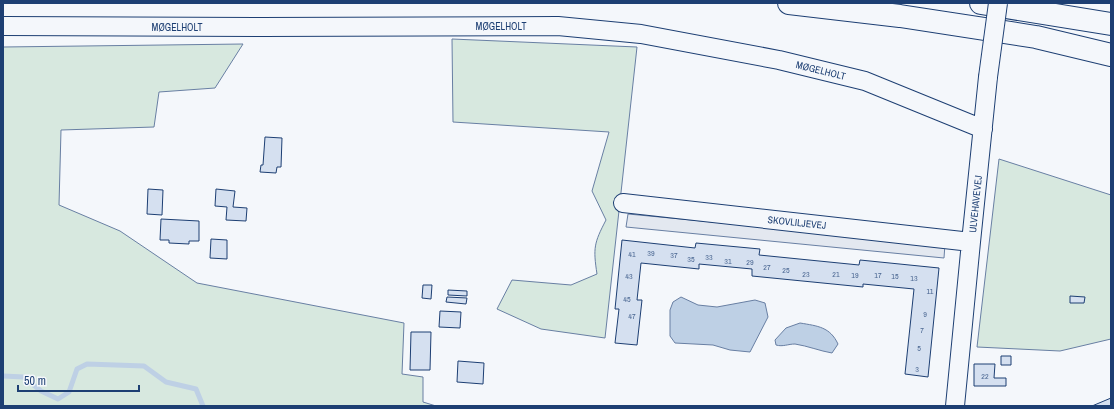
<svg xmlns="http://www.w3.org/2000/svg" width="1114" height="409" viewBox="0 0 1114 409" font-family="'Archivo Narrow',sans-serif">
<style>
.green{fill:#d7e8df;stroke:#687fa3}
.parking{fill:#e3e8f0;stroke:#687fa3}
.water{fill:#bed0e5;stroke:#687fa3}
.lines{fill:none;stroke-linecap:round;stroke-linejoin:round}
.stream{stroke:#bed0e5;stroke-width:5}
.building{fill:#d5e0f0;stroke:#1d3f73}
.minor-casing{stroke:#1d3f73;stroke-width:20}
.highway-casing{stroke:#1d3f73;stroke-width:24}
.minor{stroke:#f4f7fb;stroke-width:18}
.highway{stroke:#f4f7fb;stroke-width:22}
.minor-bridge-casing{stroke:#1d3f73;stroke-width:20;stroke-linecap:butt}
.minor-bridge{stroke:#f4f7fb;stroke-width:18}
.labels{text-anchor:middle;stroke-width:3;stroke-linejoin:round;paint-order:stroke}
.number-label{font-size:8px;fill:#4b6792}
.street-label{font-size:10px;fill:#1d3f73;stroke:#f4f7fb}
</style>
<rect width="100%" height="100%" fill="#f4f7fb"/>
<path class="green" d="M 452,39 L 637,47 L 605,338 L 541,329 L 497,309 L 512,280 L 571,285 L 597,274 C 593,248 594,243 606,220 L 592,191 L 609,132 L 453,122 Z
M 243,44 L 215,88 L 159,92 L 154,127 L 61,130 L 59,205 L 120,231 L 197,283 L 404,323 L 402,374 L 423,377 L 423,402 L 436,406 L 3,406 L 3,47 Z
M 999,159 L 1111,195 L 1111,339 L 1060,351 L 977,347 Z"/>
<path class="parking" d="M 628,214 L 945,244 L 944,258 L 626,227 Z"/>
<path class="water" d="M 681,297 L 698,305 L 717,307 L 755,300 L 765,303 L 768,317 L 750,352 L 730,350 L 713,345 L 675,343 L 670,336 L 670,310 L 673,302 Z
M 800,323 C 818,326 830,327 838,344 L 832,353 C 820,351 808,346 795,344 C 788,344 783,347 776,345 L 775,340 L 786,328 Z"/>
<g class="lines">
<path class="stream" d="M 3,376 L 24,377 L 41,391 L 58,399 L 69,392 L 77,369 L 87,364 L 144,366 L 166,382 L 196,389 L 203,406"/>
</g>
<path class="building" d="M 265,137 L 282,138 L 281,167 L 277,167 L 276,173 L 260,172 L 261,165 L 263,165 Z
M 148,189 L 163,190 L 162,215 L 147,214 Z
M 216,189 L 235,191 L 233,207 L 247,208 L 246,221 L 226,220 L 227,207 L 215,206 Z
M 161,219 L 199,221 L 199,241 L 189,241 L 189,244 L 169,243 L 169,240 L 160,240 Z
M 211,239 L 227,240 L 227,259 L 210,258 Z
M 622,240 L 695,248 L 696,243 L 760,249 L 759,255 L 859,265 L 860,260 L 939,268 L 928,377 L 905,374 L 914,289 L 863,284 L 863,287 L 752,276 L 752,269 L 699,264 L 699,269 L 641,263 L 637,300 L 642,300 L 637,345 L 615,343 L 619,309 L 615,309 Z
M 423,285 L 432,285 L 431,299 L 422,298 Z
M 448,290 L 467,291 L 467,296 L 448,295 Z
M 1070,296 L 1085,297 L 1084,303 L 1070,303 Z
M 447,297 L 467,298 L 466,304 L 446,302 Z
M 440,311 L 461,312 L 460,328 L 439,327 Z
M 411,332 L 431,332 L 430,370 L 410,370 Z
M 1001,356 L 1011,356 L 1011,365 L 1001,365 Z
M 458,361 L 484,363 L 483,384 L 457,382 Z
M 974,364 L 995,364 L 994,378 L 1006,378 L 1006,386 L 974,386 Z
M 1111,398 L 1111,406 L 1092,406 Z"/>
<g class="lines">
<g class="minor-casing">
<path id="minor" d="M 3,26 L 260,27 L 558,26 L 641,34 L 779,60 L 865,81 L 983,129
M 623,203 L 971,242
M 955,406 L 971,242 L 988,77"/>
</g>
<g class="highway-casing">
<path id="highway" d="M 789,3 L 900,16 L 1036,37 L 1111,55
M 981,3 L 1111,24"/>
</g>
<use href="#minor" class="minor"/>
<use href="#highway" class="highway"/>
<g class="minor-bridge-casing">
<path id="minor-bridge" d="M 988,77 L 998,3"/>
</g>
<use href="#minor-bridge" class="minor-bridge"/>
</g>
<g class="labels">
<g class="number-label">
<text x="651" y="256">39</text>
<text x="632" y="257">41</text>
<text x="674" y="258">37</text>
<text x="709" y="260">33</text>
<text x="691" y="262">35</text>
<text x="728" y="264">31</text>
<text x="750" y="265">29</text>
<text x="767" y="270">27</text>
<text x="786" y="273">25</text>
<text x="806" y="277">23</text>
<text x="836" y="277">21</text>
<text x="855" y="278">19</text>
<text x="878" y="278">17</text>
<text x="629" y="279">43</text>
<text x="895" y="279">15</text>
<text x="914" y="281">13</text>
<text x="930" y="294">11</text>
<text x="627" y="302">45</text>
<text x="925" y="317">9</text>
<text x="632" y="319">47</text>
<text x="922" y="333">7</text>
<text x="919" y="351">5</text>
<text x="917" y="372">3</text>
<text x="985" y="379">22</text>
</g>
<g class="street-label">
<text x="501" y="30">MØGELHOLT</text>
<text x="177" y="31">MØGELHOLT</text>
<text transform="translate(821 70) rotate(14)" y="4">MØGELHOLT</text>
<text transform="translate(975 204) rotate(-84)" y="4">ULVEHAVEVEJ</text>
<text transform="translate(797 222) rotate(6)" y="4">SKOVLILJEVEJ</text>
</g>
</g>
<rect width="1114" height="409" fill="none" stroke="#1d3f73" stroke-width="8"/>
<path d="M18 385v6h121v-6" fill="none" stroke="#1d3f73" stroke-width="2"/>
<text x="24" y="385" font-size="12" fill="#1d3f73" stroke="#f4f7fb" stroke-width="3" paint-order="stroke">50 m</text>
</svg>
